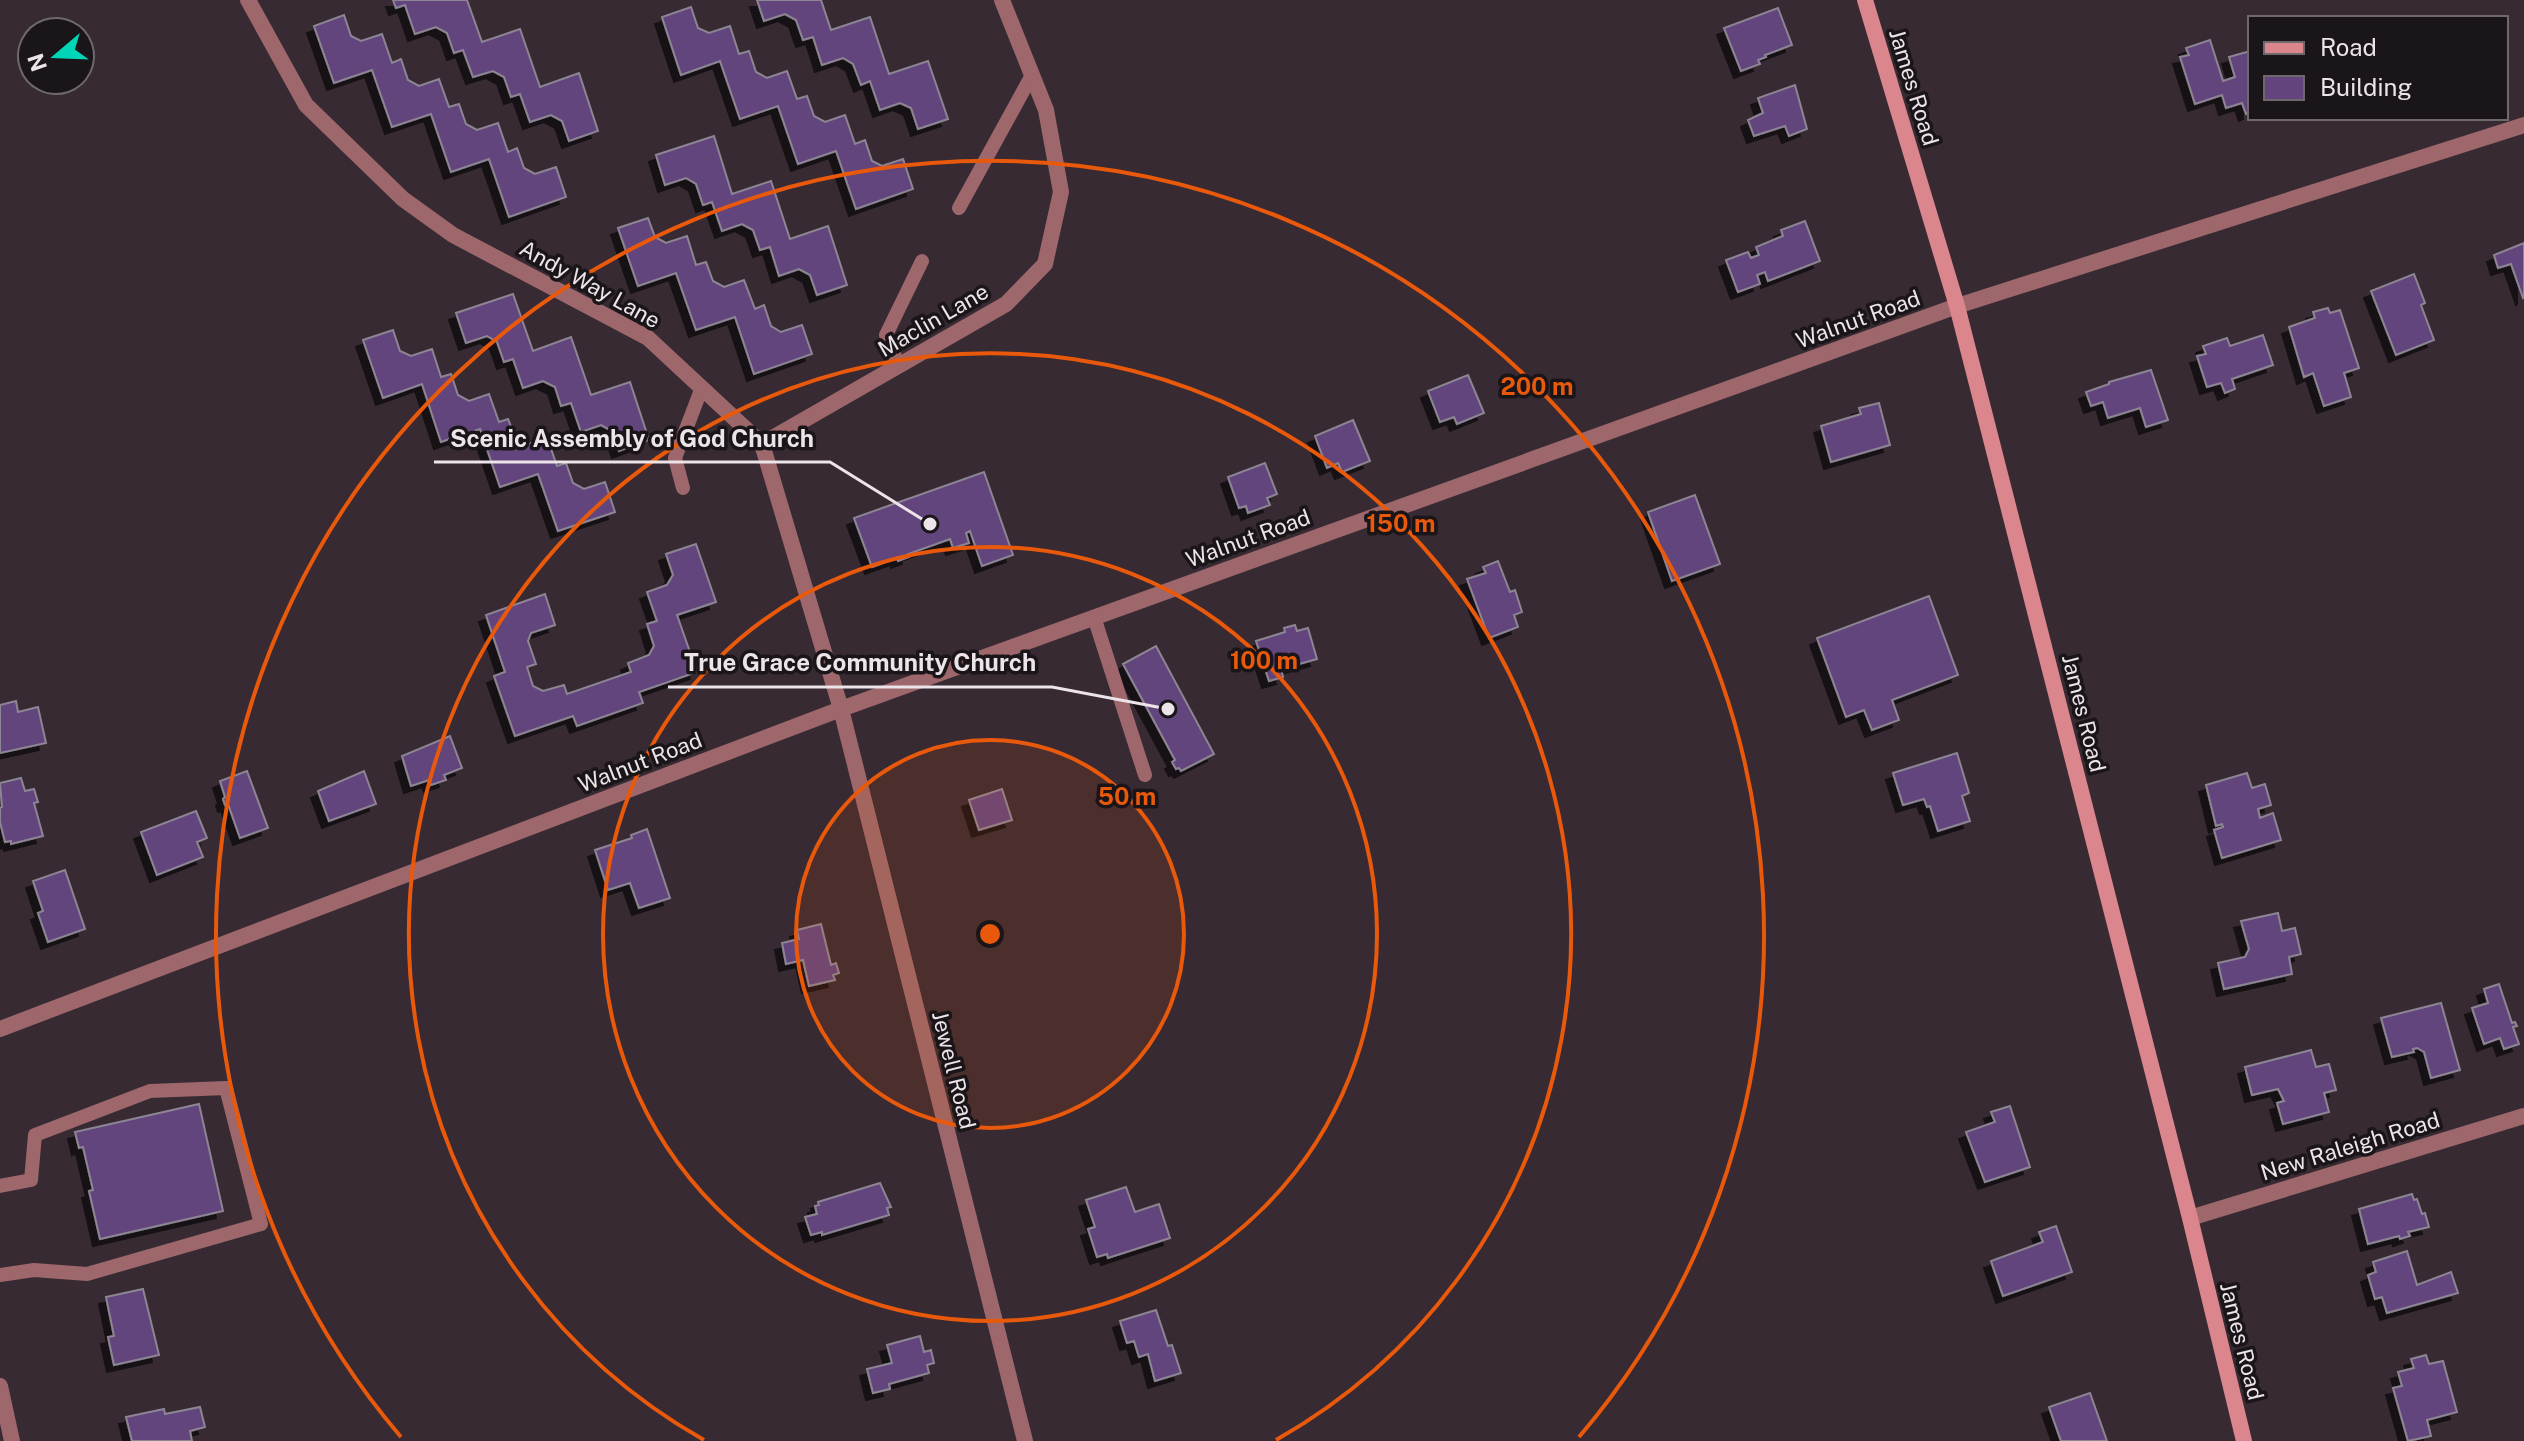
<svg xmlns="http://www.w3.org/2000/svg" width="2524" height="1441" viewBox="0 0 2524 1441" font-family="'Public Sans',sans-serif">
<style>
.building{fill:#64447d;stroke:#8c8593;stroke-width:2;filter:url(#shadow)}
.lines{fill:none;stroke-linecap:round;stroke-linejoin:round}
.service{stroke:#9d676b;stroke-width:14}
.minor{stroke:#9d676b;stroke-width:16}
.tertiary{stroke:#9d676b;stroke-width:16}
.secondary{stroke:#db858d;stroke-width:16}
.ring{fill:none;stroke:#e8590c;stroke-width:4}
.labels{text-anchor:middle;stroke-width:7;stroke-linejoin:round;paint-order:stroke}
.street-label{font-size:22px;fill:#ece4e9;stroke:#1a1518}
.centre{fill:#e8590c;stroke:#1a1518;stroke-width:4}
.ring-label{font-size:24px;text-anchor:middle;font-weight:bold;fill:#e8590c;stroke:#1a1518;stroke-width:7;stroke-linejoin:round;paint-order:stroke}
.leader{fill:none;stroke:#ece4e9;stroke-width:3}
.callout-dot{fill:#ece4e9;stroke:#1a1518;stroke-width:3}
.callout-label{font-size:24px;text-anchor:middle;font-weight:bold;fill:#ece4e9;stroke:#1a1518;stroke-width:7;stroke-linejoin:round;paint-order:stroke}
</style>
<defs>
<filter id="shadow"><feDropShadow dx="-7" dy="7" stdDeviation="0" flood-color="#0009"/></filter>
</defs>
<rect width="100%" height="100%" fill="#372a32"/>
<path class="building" d="M 393,0 L 467,0 L 482,42 L 520,29 L 540,87 L 579,73 L 598,131 L 569,141 L 562,121 L 551,115 L 530,122 L 520,94 L 511,97 L 504,77 L 493,71 L 473,77 L 463,50 L 454,53 L 447,33 L 436,27 L 415,34 L 405,5 L 396,8 Z
M 757,0 L 821,0 L 831,30 L 870,17 L 889,74 L 928,61 L 948,119 L 918,129 L 911,108 L 900,103 L 880,110 L 870,81 L 861,85 L 853,64 L 843,58 L 822,65 L 813,37 L 803,40 L 796,20 L 785,14 L 764,21 Z
M 691,7 L 698,28 L 709,33 L 730,26 L 739,54 L 749,51 L 756,72 L 767,78 L 787,71 L 797,99 L 807,96 L 814,116 L 825,122 L 845,115 L 855,144 L 865,140 L 872,161 L 882,166 L 903,159 L 913,189 L 856,209 L 836,151 L 798,164 L 778,106 L 740,119 L 720,61 L 681,75 L 662,17 Z
M 1778,8 L 1792,45 L 1765,55 L 1766,57 L 1758,60 L 1760,64 L 1741,71 L 1724,28 Z
M 344,15 L 351,36 L 361,41 L 382,34 L 392,63 L 401,59 L 408,80 L 419,86 L 439,79 L 449,107 L 459,104 L 466,124 L 477,130 L 498,123 L 508,152 L 517,148 L 524,168 L 535,174 L 556,167 L 566,197 L 509,217 L 489,159 L 451,172 L 431,114 L 392,127 L 372,70 L 334,83 L 314,26 Z
M 2210,40 L 2223,81 L 2235,77 L 2229,57 L 2250,51 L 2250,112 L 2246,114 L 2242,103 L 2226,108 L 2222,95 L 2195,104 L 2180,57 L 2189,55 L 2186,48 Z
M 1795,85 L 1807,129 L 1789,136 L 1785,126 L 1754,136 L 1748,120 L 1763,113 L 1758,98 Z
M 714,136 L 732,194 L 771,181 L 790,239 L 828,226 L 847,285 L 817,295 L 810,275 L 799,269 L 779,276 L 770,247 L 760,250 L 753,230 L 742,224 L 722,231 L 712,202 L 703,205 L 696,184 L 686,178 L 665,185 L 656,155 Z
M 648,218 L 655,237 L 666,243 L 687,236 L 696,265 L 706,262 L 713,281 L 724,287 L 744,280 L 755,309 L 764,305 L 771,326 L 781,332 L 802,325 L 812,354 L 754,374 L 735,317 L 696,330 L 676,273 L 638,286 L 618,228 Z
M 1805,221 L 1820,261 L 1768,281 L 1765,272 L 1757,275 L 1760,284 L 1738,292 L 1726,260 L 1748,252 L 1751,258 L 1759,255 L 1756,247 L 1783,236 L 1781,230 Z
M 2524,243 L 2524,297 L 2523,298 L 2511,264 L 2498,268 L 2494,255 Z
M 2414,274 L 2425,303 L 2421,305 L 2434,340 L 2396,355 L 2371,291 Z
M 513,294 L 533,351 L 571,337 L 591,395 L 630,382 L 649,440 L 619,451 L 612,431 L 601,425 L 581,432 L 571,403 L 561,406 L 555,387 L 543,381 L 523,388 L 513,359 L 504,362 L 497,342 L 487,336 L 466,343 L 456,313 Z
M 2328,308 L 2330,313 L 2340,310 L 2359,368 L 2344,373 L 2351,397 L 2324,406 L 2313,373 L 2304,377 L 2289,327 L 2315,318 L 2313,312 Z
M 393,330 L 400,351 L 411,356 L 432,349 L 441,377 L 451,374 L 458,395 L 469,401 L 489,394 L 499,422 L 508,419 L 516,439 L 526,445 L 547,437 L 557,466 L 566,463 L 573,483 L 584,489 L 605,482 L 615,512 L 558,531 L 538,474 L 500,487 L 480,429 L 441,442 L 422,384 L 383,398 L 363,340 Z
M 2263,335 L 2273,365 L 2232,379 L 2235,389 L 2225,393 L 2221,383 L 2207,387 L 2197,356 L 2206,354 L 2203,346 L 2227,338 L 2230,346 Z
M 2151,370 L 2168,420 L 2146,427 L 2140,408 L 2108,418 L 2103,402 L 2091,406 L 2086,392 L 2109,384 L 2109,382 Z
M 1468,375 L 1484,413 L 1457,424 L 1454,417 L 1440,422 L 1428,391 Z
M 1879,403 L 1890,445 L 1831,462 L 1821,426 L 1861,414 L 1859,408 Z
M 1353,420 L 1370,461 L 1342,472 L 1338,463 L 1327,468 L 1315,436 Z
M 1265,463 L 1277,494 L 1267,498 L 1270,505 L 1248,513 L 1246,506 L 1239,508 L 1228,477 Z
M 984,472 L 1013,555 L 982,566 L 970,531 L 966,533 L 969,543 L 953,548 L 950,539 L 908,554 L 909,557 L 898,561 L 897,558 L 872,567 L 854,518 Z
M 1695,495 L 1720,564 L 1672,581 L 1648,512 Z
M 696,544 L 716,602 L 677,615 L 697,672 L 639,692 L 643,703 L 577,726 L 573,716 L 515,736 L 494,676 L 505,672 L 486,615 L 545,594 L 555,625 L 531,633 L 528,641 L 536,664 L 527,667 L 533,686 L 543,691 L 564,685 L 567,694 L 631,672 L 628,663 L 649,655 L 654,646 L 647,624 L 657,621 L 647,592 L 667,585 L 673,575 L 666,554 Z
M 1498,561 L 1510,592 L 1515,590 L 1522,612 L 1514,615 L 1518,627 L 1489,638 L 1467,579 L 1486,573 L 1483,567 Z
M 1929,596 L 1958,675 L 1892,700 L 1899,720 L 1872,730 L 1864,710 L 1846,717 L 1817,638 Z
M 1295,625 L 1297,631 L 1308,628 L 1317,659 L 1281,669 L 1283,677 L 1269,681 L 1256,641 L 1285,632 L 1284,628 Z
M 1156,646 L 1214,754 L 1181,771 L 1179,768 L 1176,769 L 1172,762 L 1175,760 L 1123,664 Z
M 16,701 L 18,712 L 38,707 L 46,743 L 0,753 L 0,705 Z
M 450,736 L 462,768 L 444,775 L 446,780 L 431,785 L 429,780 L 411,786 L 402,756 Z
M 1957,753 L 1969,793 L 1962,796 L 1970,821 L 1938,831 L 1930,806 L 1927,807 L 1924,799 L 1903,805 L 1893,773 Z
M 247,771 L 268,828 L 240,838 L 228,804 L 225,805 L 223,799 L 225,797 L 220,781 Z
M 364,771 L 376,804 L 329,821 L 318,791 Z
M 2247,773 L 2252,788 L 2265,784 L 2271,805 L 2258,809 L 2260,818 L 2273,813 L 2281,840 L 2222,858 L 2214,830 L 2223,827 L 2222,824 L 2216,826 L 2206,785 Z
M 21,778 L 25,791 L 34,789 L 38,802 L 34,803 L 43,836 L 11,844 L 11,841 L 5,842 L 0,822 L 0,808 L 2,807 L 0,783 Z
M 1002,789 L 1012,820 L 979,830 L 969,800 Z
M 196,811 L 207,838 L 197,842 L 203,857 L 157,875 L 141,832 Z
M 647,829 L 670,898 L 639,908 L 630,883 L 608,890 L 595,850 L 632,838 L 631,835 Z
M 65,870 L 85,929 L 48,942 L 38,913 L 43,911 L 33,881 Z
M 2278,913 L 2282,931 L 2295,928 L 2301,954 L 2289,957 L 2292,974 L 2224,989 L 2218,963 L 2245,957 L 2249,949 L 2241,921 Z
M 821,924 L 831,965 L 836,963 L 839,973 L 833,975 L 835,980 L 809,986 L 803,960 L 786,964 L 782,943 L 799,939 L 797,930 Z
M 2499,984 L 2512,1023 L 2515,1022 L 2517,1026 L 2513,1027 L 2519,1044 L 2504,1049 L 2500,1038 L 2484,1044 L 2472,1008 L 2488,1003 L 2484,989 Z
M 2441,1003 L 2460,1070 L 2431,1078 L 2424,1052 L 2417,1048 L 2413,1049 L 2414,1052 L 2392,1057 L 2381,1018 Z
M 2311,1050 L 2316,1067 L 2329,1064 L 2336,1090 L 2324,1093 L 2329,1112 L 2283,1124 L 2277,1103 L 2284,1101 L 2278,1089 L 2252,1095 L 2245,1067 Z
M 199,1104 L 223,1211 L 100,1239 L 89,1191 L 93,1190 L 83,1147 L 79,1148 L 75,1132 Z
M 2010,1106 L 2030,1167 L 1985,1182 L 1966,1132 L 1995,1122 L 1991,1112 Z
M 880,1183 L 891,1207 L 887,1208 L 889,1215 L 822,1235 L 822,1232 L 811,1235 L 805,1217 L 817,1214 L 815,1206 L 819,1205 L 818,1202 Z
M 1126,1187 L 1135,1212 L 1159,1204 L 1170,1238 L 1108,1258 L 1107,1254 L 1097,1257 L 1088,1229 L 1095,1227 L 1086,1200 Z
M 2412,1194 L 2414,1200 L 2417,1199 L 2422,1214 L 2425,1213 L 2429,1227 L 2408,1232 L 2410,1236 L 2400,1239 L 2399,1236 L 2368,1244 L 2359,1209 Z
M 2056,1226 L 2072,1272 L 2003,1296 L 1991,1261 L 2043,1242 L 2039,1232 Z
M 2407,1251 L 2417,1285 L 2451,1272 L 2458,1293 L 2387,1313 L 2382,1297 L 2375,1299 L 2368,1275 L 2376,1272 L 2373,1262 Z
M 143,1289 L 159,1355 L 114,1365 L 108,1337 L 114,1336 L 106,1297 Z
M 1156,1310 L 1168,1346 L 1172,1345 L 1181,1373 L 1155,1381 L 1148,1354 L 1139,1357 L 1134,1341 L 1127,1343 L 1120,1321 Z
M 920,1336 L 924,1352 L 931,1350 L 934,1363 L 927,1365 L 929,1373 L 889,1384 L 890,1389 L 873,1393 L 867,1369 L 892,1363 L 887,1345 Z
M 2426,1355 L 2429,1364 L 2443,1361 L 2457,1412 L 2427,1420 L 2431,1436 L 2408,1441 L 2393,1388 L 2402,1386 L 2398,1372 L 2414,1368 L 2411,1359 Z
M 2090,1393 L 2107,1441 L 2061,1441 L 2049,1407 Z
M 200,1407 L 205,1427 L 190,1431 L 192,1441 L 132,1441 L 126,1417 L 164,1409 L 165,1414 Z"/>
<g class="lines">
<path class="service" d="M 959,208 L 1032,75
M 899,366 L 886,335 L 922,261
M 683,488 L 675,458 L 701,390
M 1094,617 L 1145,775
M 0,1186 L 31,1180 L 35,1135 L 150,1091 L 226,1088 L 261,1224 L 87,1274 L 34,1270 L 0,1275"/>
<path class="minor" d="M 248,0 L 306,105 L 403,199 L 453,235 L 648,338 L 762,444 L 841,709 L 1025,1441
M 762,444 L 1006,304 L 1045,264 L 1061,192 L 1046,110 L 1002,0
M 0,1029 L 841,709 L 1957,306 L 2524,125
M 2190,1218 L 2524,1116"/>
<path class="tertiary" d="M 0,1386 L 12,1441"/>
<path class="secondary" d="M 1865,0 L 1957,306 L 2190,1218 L 2244,1441"/>
</g>
<circle cx="990" cy="934" r="194" fill="#e8590c" fill-opacity=".12"/>
<g class="ring">
<circle cx="990" cy="934" r="194"/>
<circle cx="990" cy="934" r="387"/>
<path d="M704 1440A581 581 0 1 1 1276 1440"/>
<path d="M401 1437A774 774 0 1 1 1579 1437"/>
</g>
<g class="labels">
<g class="street-label">
<text transform="translate(1914 87) rotate(73)" y="8">James Road</text>
<text transform="translate(590 284) rotate(29)" y="8">Andy Way Lane</text>
<text transform="translate(1858 319) rotate(-20)" y="8">Walnut Road</text>
<text transform="translate(933 320) rotate(-30)" y="8">Maclin Lane</text>
<text transform="translate(1248 538) rotate(-20)" y="8">Walnut Road</text>
<text transform="translate(2084 713) rotate(76)" y="8">James Road</text>
<text transform="translate(640 762) rotate(-21)" y="8">Walnut Road</text>
<text transform="translate(954 1070) rotate(76)" y="8">Jewell Road</text>
<text transform="translate(2350 1146) rotate(-17)" y="8">New Raleigh Road</text>
<text transform="translate(2242 1341) rotate(76)" y="8">James Road</text>
</g>
</g>
<circle cx="990" cy="934" r="12" class="centre"/>
<g class="ring-label">
<text x="1537" y="395">200 m</text>
<text x="1401" y="532">150 m</text>
<text x="1264" y="669">100 m</text>
<text x="1127" y="805">50 m</text>
</g>
<path class="leader" d="M930 524L830 462H434M1168 709L1052 687H668"/>
<g class="callout-dot">
<circle cx="930" cy="524" r="8"/>
<circle cx="1168" cy="709" r="8"/>
</g>
<g class="callout-label">
<text x="632" y="447">Scenic Assembly of God Church</text>
<text x="860" y="671">True Grace Community Church</text>
</g>
<rect x="2248" y="16" width="260" height="104" fill="#1a1518" stroke="#6e686c" stroke-width="2"/>
<rect x="2264" y="42" width="40" height="12" fill="#db858d" stroke="#6e686c" stroke-width="2"/>
<text x="2320" y="56" font-size="24" fill="#ece4e9">Road</text>
<rect x="2264" y="76" width="40" height="24" fill="#64447d" stroke="#6e686c" stroke-width="2"/>
<text x="2320" y="96" font-size="24" fill="#ece4e9">Building</text>
<g transform="translate(56 56) rotate(251)"><circle r="38" fill="#1a1518" stroke="#6e686c" stroke-width="2"/>
<path d="M0-6L14 30L0 20L-14 30Z" fill="#00d5b7"/>
<text y="-12" font-size="22" font-weight="bold" text-anchor="middle" fill="#ece4e9">N</text>
</g>
</svg>
